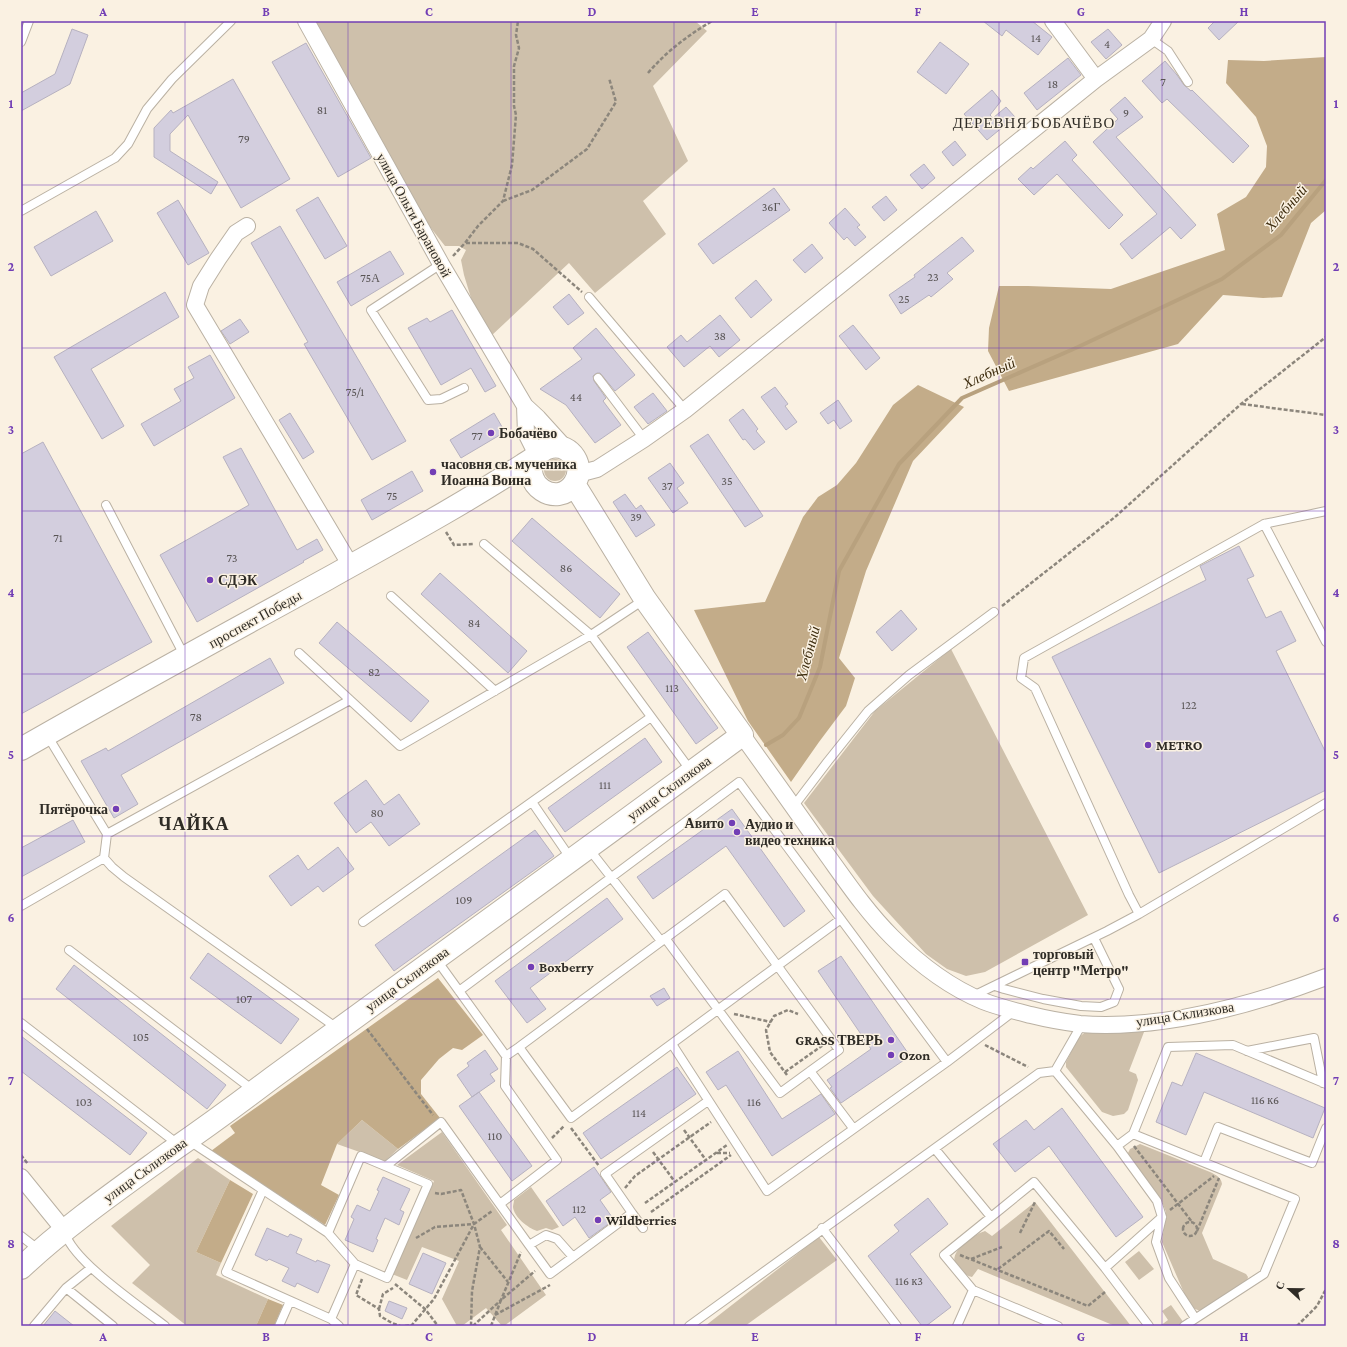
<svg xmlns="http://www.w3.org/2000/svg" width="1347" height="1347" viewBox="0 0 1347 1347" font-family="'Crimson Pro',serif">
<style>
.green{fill:#cec0ab}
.forest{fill:#c3ac89}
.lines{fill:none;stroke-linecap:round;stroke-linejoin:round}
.stream{stroke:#b8a17e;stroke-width:4}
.building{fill:#d3cede;stroke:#b6b1c0}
.lane-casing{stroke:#bab1a3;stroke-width:10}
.street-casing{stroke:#bab1a3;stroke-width:18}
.secondary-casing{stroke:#bab1a3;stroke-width:24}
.path{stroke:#8c867c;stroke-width:2.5;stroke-dasharray:4 2;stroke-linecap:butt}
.lane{stroke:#fff;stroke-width:8}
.street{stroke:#fff;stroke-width:16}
.secondary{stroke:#fff;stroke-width:22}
.grid{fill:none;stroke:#723eb5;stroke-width:1;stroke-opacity:0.55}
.poi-dot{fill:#723eb5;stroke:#faf1e2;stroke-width:1.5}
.labels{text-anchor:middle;stroke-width:3;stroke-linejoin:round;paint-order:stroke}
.number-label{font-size:12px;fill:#585454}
.street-label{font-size:14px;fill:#2f2c26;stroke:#faf1e2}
.poi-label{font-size:14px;font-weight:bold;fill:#2f2c26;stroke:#faf1e2;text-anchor:start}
.neighbourhood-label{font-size:15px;letter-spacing:1px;fill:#2f2c26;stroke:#faf1e2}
.water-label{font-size:15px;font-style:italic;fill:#3e2d0f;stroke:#faf1e2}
.district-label{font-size:18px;font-weight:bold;letter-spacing:1px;fill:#2f2c26;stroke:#faf1e2}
.neatline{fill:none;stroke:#723eb5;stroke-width:1.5}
.grid-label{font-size:13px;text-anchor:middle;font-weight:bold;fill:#723eb5}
</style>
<rect width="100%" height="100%" fill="#faf1e2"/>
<path class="green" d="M 314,21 L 695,21 L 707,31 L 653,86 L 688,161 L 643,201 L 666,234 L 595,293 L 569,263 L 491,336 L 471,298 L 464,275 L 461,260 L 466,250 L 459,246 L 445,246 L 416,209 Z
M544 470a11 11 0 1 1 22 0a11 11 0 1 1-22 0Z
M 951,649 L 1088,915 L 985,972 L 966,976 L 947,969 L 926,954 L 873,896 L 804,803 L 875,711 Z
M 1087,1031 L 1144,1032 L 1129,1071 L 1136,1074 L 1138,1080 L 1128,1110 L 1124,1114 L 1113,1116 L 1102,1112 L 1066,1067 L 1066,1062 L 1079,1037 Z
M 362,1120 L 398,1149 L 385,1161 L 337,1144 Z
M 442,1132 L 507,1225 L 501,1230 L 546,1295 L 504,1326 L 502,1326 L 486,1308 L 462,1326 L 457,1326 L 442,1299 L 459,1261 L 422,1247 L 407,1280 L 392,1274 L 434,1181 L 397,1165 Z
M 1140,1144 L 1210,1172 C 1216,1175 1221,1177 1222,1184 L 1202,1233 L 1213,1259 L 1246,1274 L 1248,1277 L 1247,1281 L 1200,1311 L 1193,1308 L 1188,1302 L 1162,1242 L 1166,1212 L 1161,1199 L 1129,1158 L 1128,1153 L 1130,1149 Z
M 198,1158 L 230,1180 L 196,1252 L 221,1263 L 216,1275 L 268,1299 L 256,1326 L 187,1326 L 132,1283 L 150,1265 L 111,1226 Z
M 531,1187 L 559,1227 L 552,1230 L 546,1228 L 537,1231 C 528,1228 514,1217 513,1207 C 513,1205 514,1202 514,1200 Z
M 1035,1202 L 1131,1326 L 1115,1326 L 978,1269 L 972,1277 C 966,1276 963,1272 960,1268 C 959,1268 956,1263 955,1263 C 950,1250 975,1234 985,1231 L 992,1236 Z
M 819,1237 L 837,1260 L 745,1326 L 705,1326 Z
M 1139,1251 L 1154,1269 L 1139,1280 L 1125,1262 Z
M 1171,1305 L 1184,1323 L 1180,1326 L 1160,1326 L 1168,1320 L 1162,1311 Z"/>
<path class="forest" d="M 1326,57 L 1326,210 L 1311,223 L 1282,297 L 1263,298 L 1223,295 L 1178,344 L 1009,391 L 988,351 L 989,328 L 999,286 L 1028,286 L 1111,289 L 1225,250 L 1217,214 L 1246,197 L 1266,167 L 1267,146 L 1256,117 L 1226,83 L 1228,60 L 1264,61 Z
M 918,385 L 964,407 L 913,461 L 866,571 L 839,658 L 855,678 L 846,706 L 819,742 L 791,782 L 748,721 L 694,610 L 765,602 L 803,517 L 818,497 L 837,485 L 856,463 L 893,405 Z
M 438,978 L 483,1035 L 462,1050 L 453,1048 L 439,1059 L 421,1080 L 421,1094 L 440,1118 L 398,1149 L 362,1120 L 337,1144 L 321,1185 L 339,1195 L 325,1225 L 211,1151 L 235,1133 L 230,1126 Z
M 230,1180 L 253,1194 L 221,1263 L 196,1252 Z
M 268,1299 L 283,1305 L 274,1326 L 256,1326 Z"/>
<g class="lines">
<path class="stream" d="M 766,745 L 783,735 L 799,718 L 820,667 L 839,571 L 899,464 L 962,398 L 1078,347 L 1222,279 L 1281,235 L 1326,180"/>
</g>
<path class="building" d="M 983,21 L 1032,21 L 1052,37 L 1038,55 L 1006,30 L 1002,36 Z
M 1215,21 L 1239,21 L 1219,40 L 1208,28 Z
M 72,29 L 88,35 L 70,84 L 21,111 L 21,93 L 55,74 Z
M 1108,29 L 1122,45 L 1106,59 L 1091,42 Z
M 940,42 L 969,64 L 946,94 L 917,72 Z
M 306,43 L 371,158 L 338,177 L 272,62 Z
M 1068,58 L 1081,75 L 1037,110 L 1024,93 Z
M 1165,61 L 1177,75 L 1184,85 L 1191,91 L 1192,90 L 1249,146 L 1233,163 L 1167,99 L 1162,103 L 1142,81 Z
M 233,79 L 290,179 L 241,208 L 188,115 L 170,134 L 170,151 L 218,182 L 211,194 L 154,157 L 154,128 L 171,110 L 173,113 Z
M 992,90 L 1001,101 L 990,115 L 993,118 L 1006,107 L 1015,117 L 987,140 L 964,114 Z
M 1125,97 L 1143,117 L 1116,137 L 1196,225 L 1181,239 L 1170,227 L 1132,259 L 1120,244 L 1157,214 L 1093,142 L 1118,119 L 1110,110 Z
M 955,141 L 966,155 L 953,166 L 942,152 Z
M 1065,141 L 1077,155 L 1072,160 L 1123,215 L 1109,229 L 1057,174 L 1034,195 L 1018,179 L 1031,167 L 1033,169 Z
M 924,164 L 935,178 L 922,189 L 910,175 Z
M 774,188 L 790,210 L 713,264 L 698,244 Z
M 886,196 L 897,210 L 884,221 L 872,207 Z
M 318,197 L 347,246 L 325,259 L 296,210 Z
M 178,200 L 209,253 L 188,265 L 157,213 Z
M 845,208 L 860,225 L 857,227 L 866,237 L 855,246 L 847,237 L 844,240 L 829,223 Z
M 96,211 L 113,241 L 51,276 L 34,247 Z
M 280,226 L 406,441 L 372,460 L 304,344 L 308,342 L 251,243 Z
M 962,237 L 974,251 L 947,273 L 953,279 L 931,297 L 929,295 L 901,314 L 889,295 L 915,277 L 914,275 Z
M 812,244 L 823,258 L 805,273 L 793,260 Z
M 390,251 L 404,274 L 351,306 L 337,282 Z
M 756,280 L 772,300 L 751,318 L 735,298 Z
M 165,292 L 179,317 L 91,369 L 124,426 L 102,439 L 54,357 Z
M 569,294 L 584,313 L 568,325 L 553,307 Z
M 452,310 L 496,386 L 485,392 L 471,368 L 441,385 L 408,328 L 427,318 L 430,322 Z
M 720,315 L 740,340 L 719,357 L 710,346 L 684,367 L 667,347 L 681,335 L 687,342 Z
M 240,319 L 249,332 L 230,344 L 221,331 Z
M 853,325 L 880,358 L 866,370 L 839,336 Z
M 596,328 L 635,375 L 615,391 L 600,373 L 597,373 L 593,376 L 594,381 L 606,398 L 603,401 L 621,425 L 595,443 L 566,405 L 540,389 L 582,359 L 573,348 Z
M 210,355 L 235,398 L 154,446 L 141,424 L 181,401 L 174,389 L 194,378 L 188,367 Z
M 775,387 L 788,404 L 785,406 L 797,422 L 786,430 L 761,397 Z
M 653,393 L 667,411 L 648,424 L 634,407 Z
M 838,400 L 852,421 L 840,429 L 834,420 L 828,424 L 820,413 Z
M 743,409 L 758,429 L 756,431 L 765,442 L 754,450 L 745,439 L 743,440 L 729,420 Z
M 290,413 L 314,452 L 303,459 L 279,420 Z
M 494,413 L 505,432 L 461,458 L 450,440 Z
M 708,434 L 763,516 L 745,527 L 690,446 Z
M 43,442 L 152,642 L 21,714 L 21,454 Z
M 241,448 L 297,550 L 317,539 L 323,550 L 303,561 L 304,562 L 197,622 L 160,555 L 249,505 L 223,457 Z
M 670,463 L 684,483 L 677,488 L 688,503 L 673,513 L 648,478 Z
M 412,471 L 423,491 L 372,520 L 361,500 Z
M 625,494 L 636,509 L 641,505 L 655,525 L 636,537 L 613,502 Z
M 532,518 L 620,594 L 600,618 L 512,541 Z
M 1239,546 L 1254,576 L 1247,579 L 1266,618 L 1281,611 L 1296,641 L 1276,651 L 1326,753 L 1326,790 L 1159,873 L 1052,657 L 1206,580 L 1200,566 Z
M 440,573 L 527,651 L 508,673 L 421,594 Z
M 901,610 L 917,629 L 892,651 L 876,632 Z
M 337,622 L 429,701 L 411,722 L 319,643 Z
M 648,632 L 718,728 L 696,744 L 627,647 Z
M 270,658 L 284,683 L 121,775 L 138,804 L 114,818 L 81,761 L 106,748 L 108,751 Z
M 645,738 L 662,762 L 565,832 L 548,808 Z
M 366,780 L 384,805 L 399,794 L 420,824 L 389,846 L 371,822 L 356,833 L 334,803 Z
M 732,809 L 805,911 L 784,927 L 726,846 L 653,899 L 637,877 Z
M 73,820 L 85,842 L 21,877 L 21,848 Z
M 535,830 L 554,856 L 394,971 L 375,945 Z
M 338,847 L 354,869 L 323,892 L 318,886 L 291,906 L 269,876 L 298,855 L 308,870 Z
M 607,898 L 623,919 L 530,988 L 546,1009 L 527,1023 L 495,981 Z
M 208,953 L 299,1019 L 281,1044 L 190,978 Z
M 841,956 L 910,1056 L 841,1103 L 830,1088 L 832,1087 L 827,1080 L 871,1049 L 818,971 Z
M 74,965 L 226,1085 L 207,1109 L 56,989 Z
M 664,988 L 670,998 L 657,1006 L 650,996 Z
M 21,1036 L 147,1133 L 130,1155 L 21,1071 Z
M 485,1050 L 498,1069 L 490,1074 L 495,1081 L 472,1097 L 457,1075 L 469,1066 L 467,1063 Z
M 738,1051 L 782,1119 L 821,1094 L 835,1114 L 772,1156 L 726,1085 L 718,1090 L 706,1072 Z
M 1196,1053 L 1325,1108 L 1313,1138 L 1204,1092 L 1186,1135 L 1156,1122 L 1172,1082 L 1182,1086 Z
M 677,1067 L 696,1094 L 601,1159 L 583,1133 Z
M 479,1092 L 532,1166 L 512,1181 L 459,1106 Z
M 1062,1108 L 1143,1217 L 1116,1237 L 1049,1146 L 1015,1172 L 993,1144 L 1026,1120 L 1034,1130 Z
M 594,1167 L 611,1192 L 600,1200 L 614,1220 L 589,1238 L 575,1217 L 563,1226 L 546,1201 Z
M 383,1177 L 410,1189 L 400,1210 L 404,1212 L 399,1225 L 385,1218 L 376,1239 L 378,1240 L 373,1252 L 345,1240 L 354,1219 L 351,1217 L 357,1205 L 370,1211 L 379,1191 L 377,1190 Z
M 928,1198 L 948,1224 L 910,1254 L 951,1307 L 926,1326 L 922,1326 L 868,1256 L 899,1231 L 894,1225 Z
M 267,1228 L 288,1237 L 290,1234 L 302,1239 L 296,1253 L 316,1262 L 317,1260 L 330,1265 L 318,1293 L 297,1283 L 295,1287 L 282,1281 L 289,1268 L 269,1259 L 267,1261 L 255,1255 Z
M 423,1253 L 446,1263 L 432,1294 L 409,1284 Z
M 389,1301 L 407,1308 L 402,1319 L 385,1311 Z
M 55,1311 L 74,1326 L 43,1326 Z"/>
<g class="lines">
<g class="lane-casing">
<path id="lane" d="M 1151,39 L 1168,51 L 1188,82
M 21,42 L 29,21
M 21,211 L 115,158 L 128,144 L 147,109 L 172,79 L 231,21
M 441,264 L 371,310 L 428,400 L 441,399 L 464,388
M 589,297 L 685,410
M 598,378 L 644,439
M 106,505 L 185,657
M 1264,524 L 1326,511
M 484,544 L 591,635 L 691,771
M 391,596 L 495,691
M 299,653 L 400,746 L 591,635 L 645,599
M 47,735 L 107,834 L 104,858 L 112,867 L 124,877 L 337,1028
M 532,802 L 571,859
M 793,807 L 828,761 L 868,711 L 909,675 L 994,612
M 107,834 L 350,700
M 589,849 L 661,941
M 21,906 L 104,858
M 1139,914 L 1129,895 L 1035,688 L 1021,678 L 1024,658 L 1264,524 L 1326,642
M 363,922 L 651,717
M 69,950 L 253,1090
M 436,959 L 506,1056 L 505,1086 L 557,1160 L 500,1204
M 995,986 L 1004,989 L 1043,999 L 1081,1006 L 1101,1007 L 1114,1002 L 1119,989 L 1094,938
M 459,991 L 739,782 L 947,1062
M 973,996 L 1107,931 L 1139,914 L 1326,803
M 21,1023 L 179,1145
M 672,1044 L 767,1191 L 947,1062 L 1014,1011
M 519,1047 L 571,1118 L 841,919
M 1247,1051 L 1314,1038 L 1323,1083
M 506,1056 L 519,1047 L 725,894 L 839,1050 L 780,1093 L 665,938
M 810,1071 L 853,1128
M 1055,1071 L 1117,1146 L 1157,1201 L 1162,1217 L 1156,1242 L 1169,1278 L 1195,1318
M 188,1140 L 328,1233
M 1117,1146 L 1133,1134
M 935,1149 L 991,1217 L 1034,1182 L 1105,1268 L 1149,1326
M 361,1156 L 428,1184 L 387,1278 L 355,1264 L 328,1233 Z
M 1204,1162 L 1218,1127 L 1312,1163 L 1326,1128
M 386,1166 L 441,1122 L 529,1245 L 546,1235 L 557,1239 L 573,1257 L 632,1213 L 605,1174 L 708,1101
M 263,1190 L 226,1272 L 331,1319 L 355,1264
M 632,1213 L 643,1228
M 822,1228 L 897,1326
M 65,1232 C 71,1260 141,1307 165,1326
M 21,1236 L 39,1250
M 529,1245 L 550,1274 L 573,1257
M 1105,1268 L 1162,1217
M 66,1288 L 91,1268
M 973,1290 L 944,1255 L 991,1217
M 331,1319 L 339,1326
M 34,1326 L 66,1288 L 113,1326
M 279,1326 L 290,1301
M 689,1326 L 1039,1073 L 1055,1071 L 1082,1024
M 957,1326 L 973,1290 L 1058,1326
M 1184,1326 L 1264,1274 L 1295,1199 L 1133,1134 L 1168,1047 L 1233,1045 L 1326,1084"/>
</g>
<g class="street-casing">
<path id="street" d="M 306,21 L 441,264 L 525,406 L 538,418 L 567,450
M 1053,21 L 1096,79
M 247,226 L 236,233 L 218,259 L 201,286 L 195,305 L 351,566
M 525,406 L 526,433 L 537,455
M 578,474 L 597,469 L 644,439 L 685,410 L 1096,79 L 1151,39 L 1163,21
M 742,735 C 770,774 798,813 825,852 C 846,881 866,911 892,937 C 917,962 949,987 983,1001 C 998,1007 1015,1011 1031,1015 C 1047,1019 1064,1022 1080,1024 C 1162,1030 1250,1006 1326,977
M 21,1177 L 64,1230"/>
</g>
<g class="secondary-casing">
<path id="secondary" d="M 21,749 C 122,691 225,635 327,579 C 393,542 460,506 523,465 C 527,462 532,460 536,456 C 540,452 544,448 551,447 C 571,443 586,467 574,484 C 557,509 519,484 535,457
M 21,1268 C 67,1225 119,1189 170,1152 C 205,1128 239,1103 272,1078 C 429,963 586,850 742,735 L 645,599 L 574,484"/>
</g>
<path class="path" d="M 648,73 C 667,51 687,36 712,21
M 503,201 L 532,190 L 587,149 L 616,102 L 609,78
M 466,243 L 518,243 L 533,249 L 582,292
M 453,256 L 465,243 L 478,226 L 503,201 L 512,165 L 516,115 L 514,106 L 514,66 L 519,48 L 516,35 L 518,21
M 1242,404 L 1326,415
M 446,532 L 454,545 L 474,544
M 1002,606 L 1115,517 L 1241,404 L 1326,337
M 734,1014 L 771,1022
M 367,1029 L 433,1115
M 985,1045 L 1028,1067
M 785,1072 L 823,1045
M 787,1075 L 770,1052 L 766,1030 L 774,1016 L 788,1010 L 798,1014
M 571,1128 L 599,1166
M 684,1130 L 706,1160
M 552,1138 L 564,1126
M 1134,1146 L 1192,1222
M 653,1152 L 675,1182
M 717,1153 L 730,1153
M 21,1155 L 28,1164
M 625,1188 L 635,1176 L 711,1122
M 435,1193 L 441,1194 L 461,1190 L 474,1224 L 480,1247 L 472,1291 L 471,1326
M 645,1203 L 727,1145
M 1170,1210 L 1214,1176
M 651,1212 L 731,1155
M1183 1229a7 7 0 1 1 14 0a7 7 0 1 1-14 0Z
M 1197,1231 L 1219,1178
M 1020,1233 L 1035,1202
M 416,1238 L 435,1227 L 474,1224
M 480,1247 L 508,1282
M 960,1255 L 1088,1306 L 1105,1292
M 971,1259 L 1002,1247
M 998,1269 L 1049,1231 L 1064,1249
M 362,1279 L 356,1295 L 379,1309 L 380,1316 L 392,1323 L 400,1326
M 395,1284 L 425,1309 L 438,1326
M 379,1309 L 383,1294 L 393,1288
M 495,1315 L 550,1285
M 405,1326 L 412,1325
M 411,1326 L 434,1299 L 474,1224 L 492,1211
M 473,1326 L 501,1300 L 521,1252
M 491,1326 L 501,1300 L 535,1271
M 1297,1326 L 1317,1306 L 1326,1289"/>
<use href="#lane" class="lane"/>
<use href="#street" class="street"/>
<use href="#secondary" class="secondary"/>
</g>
<path class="grid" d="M 185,21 L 185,1326M 348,21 L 348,1326M 511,21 L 511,1326M 674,21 L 674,1326M 836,21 L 836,1326M 999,21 L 999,1326M 1162,21 L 1162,1326M 21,185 L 1326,185M 21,348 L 1326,348M 21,511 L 1326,511M 21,674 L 1326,674M 21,836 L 1326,836M 21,999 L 1326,999M 21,1162 L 1326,1162"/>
<g class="poi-dot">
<circle cx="491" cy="433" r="4"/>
<circle cx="433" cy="472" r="4"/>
<circle cx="210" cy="580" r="4"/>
<circle cx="1148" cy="745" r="4"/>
<circle cx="116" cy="809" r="4"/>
<circle cx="732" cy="823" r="4"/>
<circle cx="737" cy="832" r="4"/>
<rect x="1021" y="958" width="8" height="8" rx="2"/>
<circle cx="531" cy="967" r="4"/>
<circle cx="891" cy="1040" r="4"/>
<circle cx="891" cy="1055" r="4"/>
<circle cx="598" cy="1220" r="4"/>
</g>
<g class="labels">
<g class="number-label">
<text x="1036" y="42">14</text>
<text x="1107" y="48">4</text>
<text x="1163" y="86">7</text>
<text x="1053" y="88">18</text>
<text x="322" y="114">81</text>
<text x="1126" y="117">9</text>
<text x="244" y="143">79</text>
<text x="771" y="211">36Г</text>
<text x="933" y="281">23</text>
<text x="370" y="282">75А</text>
<text x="904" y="303">25</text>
<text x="720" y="340">38</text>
<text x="355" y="396">75/1</text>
<text x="576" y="401">44</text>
<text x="477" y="440">77</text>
<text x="727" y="485">35</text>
<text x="667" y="490">37</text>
<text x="392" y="500">75</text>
<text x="636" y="521">39</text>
<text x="58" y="542">71</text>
<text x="232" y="562">73</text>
<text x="566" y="572">86</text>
<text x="474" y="627">84</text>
<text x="374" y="676">82</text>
<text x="672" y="692">113</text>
<text x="1189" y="709">122</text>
<text x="196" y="721">78</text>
<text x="605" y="789">111</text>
<text x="377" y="817">80</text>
<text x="464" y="904">109</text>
<text x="244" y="1003">107</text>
<text x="141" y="1041">105</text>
<text x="1265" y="1104">116 к6</text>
<text x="84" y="1106">103</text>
<text x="754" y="1106">116</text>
<text x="639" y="1117">114</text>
<text x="495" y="1140">110</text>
<text x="579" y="1213">112</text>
<text x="909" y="1285">116 к3</text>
</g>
<g class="street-label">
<text transform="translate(414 215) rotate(61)" y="5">улица Ольги Барановой</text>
<text transform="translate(255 619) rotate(-29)" y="5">проспект Победы</text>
<text transform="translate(669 788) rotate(-36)" y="5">улица Склизкова</text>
<text transform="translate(407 979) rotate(-36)" y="5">улица Склизкова</text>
<text transform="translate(1185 1014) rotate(-9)" y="5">улица Склизкова</text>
<text transform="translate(145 1170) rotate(-36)" y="5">улица Склизкова</text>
</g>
<g class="poi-label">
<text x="499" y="438">Бобачёво</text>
<text x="441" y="469">часовня св. мученика<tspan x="441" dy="16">Иоанна Воина</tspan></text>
<text x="218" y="585">СДЭК</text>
<text x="1156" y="750">METRO</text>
<text x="108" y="814" text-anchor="end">Пятёрочка</text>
<text x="724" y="828" text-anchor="end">Авито</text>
<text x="745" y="829">Аудио и<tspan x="745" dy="16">видео техника</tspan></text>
<text x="1033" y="959">торговый<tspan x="1033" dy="16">центр "Метро"</tspan></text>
<text x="539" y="972">Boxberry</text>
<text x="883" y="1045" text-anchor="end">GRASS ТВЕРЬ</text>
<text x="899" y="1060">Ozon</text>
<text x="606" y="1225">Wildberries</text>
</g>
<g class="neighbourhood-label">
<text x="1034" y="128">ДЕРЕВНЯ БОБАЧЁВО</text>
</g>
<g class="water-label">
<text transform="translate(1286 208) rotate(-49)" y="5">Хлебный</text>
<text transform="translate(989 373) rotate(-24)" y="5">Хлебный</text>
<text transform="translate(808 653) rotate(-75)" y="5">Хлебный</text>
</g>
<g class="district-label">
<text x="194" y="830">ЧАЙКА</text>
</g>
</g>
<rect width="1347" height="1347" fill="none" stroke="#faf1e2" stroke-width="44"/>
<g transform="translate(1289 1289) rotate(292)" stroke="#faf1e2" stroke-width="3" paint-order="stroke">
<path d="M0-3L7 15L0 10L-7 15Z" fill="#2f2c26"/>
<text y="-6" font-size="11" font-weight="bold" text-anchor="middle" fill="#2f2c26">С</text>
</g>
<rect x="22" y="22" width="1303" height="1303" class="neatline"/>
<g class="grid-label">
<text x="103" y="16">A</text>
<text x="266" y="16">B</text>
<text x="429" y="16">C</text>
<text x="592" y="16">D</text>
<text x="755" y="16">E</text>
<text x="918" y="16">F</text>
<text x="1081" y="16">G</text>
<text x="1244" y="16">H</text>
<text x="11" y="108">1</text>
<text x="1336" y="108">1</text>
<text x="11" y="271">2</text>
<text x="1336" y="271">2</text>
<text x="11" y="434">3</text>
<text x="1336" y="434">3</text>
<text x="11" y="597">4</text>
<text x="1336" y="597">4</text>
<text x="11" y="759">5</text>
<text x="1336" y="759">5</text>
<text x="11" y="922">6</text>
<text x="1336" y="922">6</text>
<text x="11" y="1085">7</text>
<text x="1336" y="1085">7</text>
<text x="11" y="1248">8</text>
<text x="1336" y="1248">8</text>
<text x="103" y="1341">A</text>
<text x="266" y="1341">B</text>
<text x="429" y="1341">C</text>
<text x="592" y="1341">D</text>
<text x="755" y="1341">E</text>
<text x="918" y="1341">F</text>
<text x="1081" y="1341">G</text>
<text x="1244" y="1341">H</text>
</g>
</svg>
